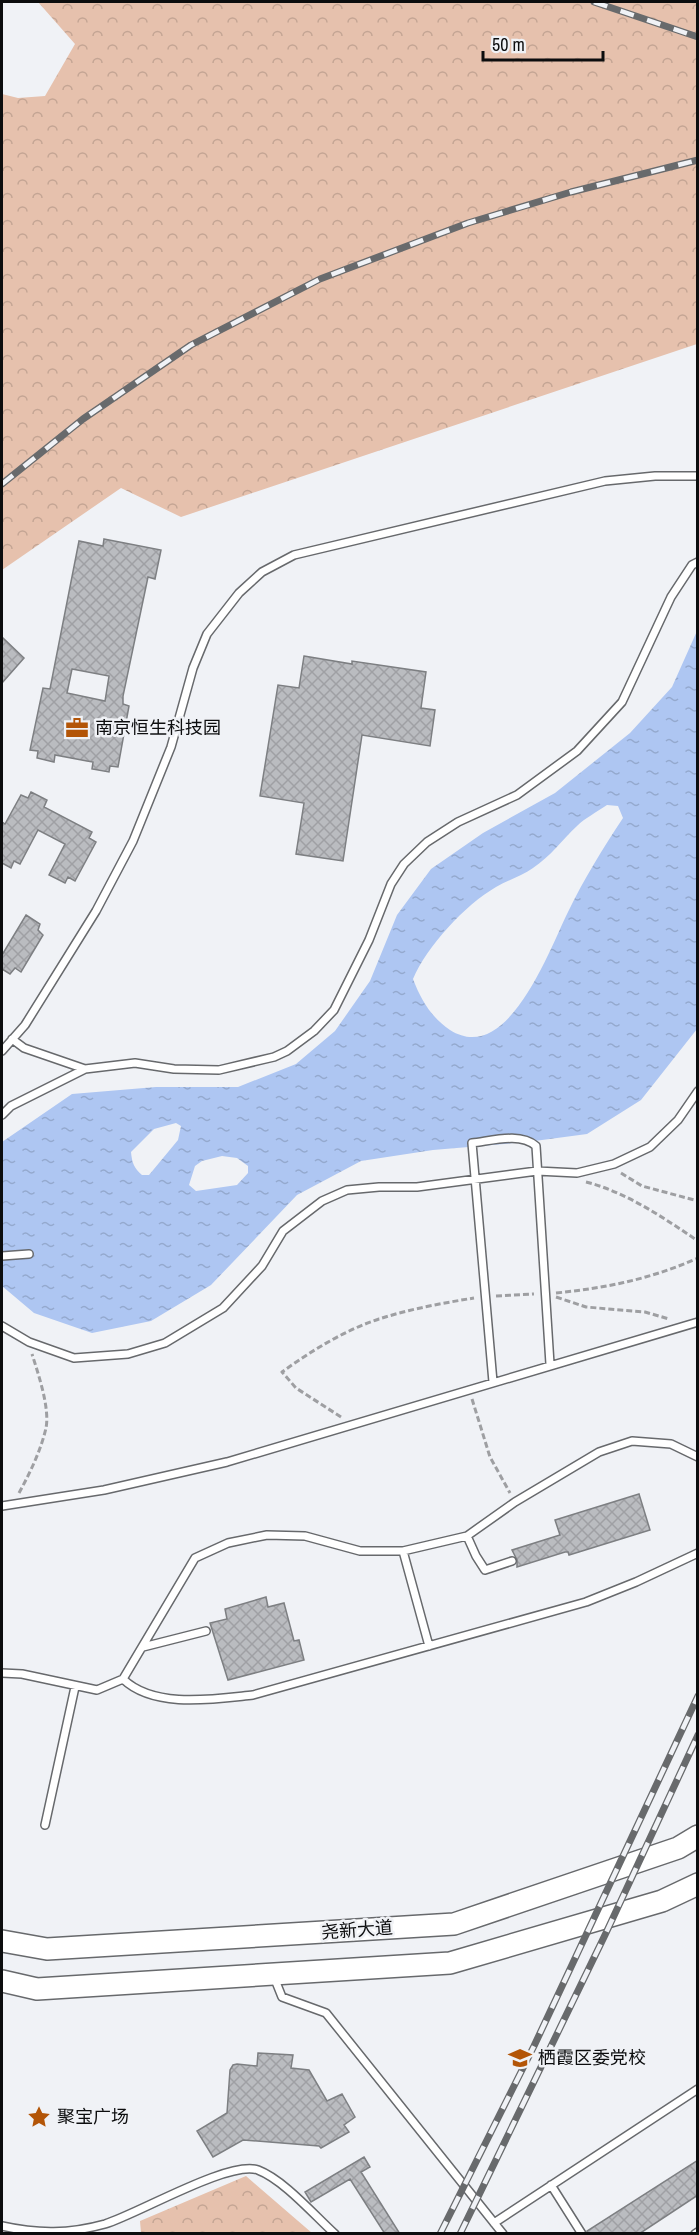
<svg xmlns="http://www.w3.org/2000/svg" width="699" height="2235" viewBox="0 0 699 2235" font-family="'Archivo Narrow','Noto Sans SC',sans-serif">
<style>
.forest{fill:url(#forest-crowns)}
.water{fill:url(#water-ripples);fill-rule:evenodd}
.building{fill:url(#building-cross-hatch);stroke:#7d7f82;stroke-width:1.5;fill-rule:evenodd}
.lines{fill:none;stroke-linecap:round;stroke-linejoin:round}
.lane-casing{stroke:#67696c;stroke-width:10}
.primary-casing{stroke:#67696c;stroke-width:24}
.path{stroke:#9e9fa2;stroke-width:3;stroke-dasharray:6 3;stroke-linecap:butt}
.lane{stroke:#fff;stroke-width:7}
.primary{stroke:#fff;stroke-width:21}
.rail-casing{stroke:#686a6c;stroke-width:7}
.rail{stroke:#f0f2f6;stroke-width:4.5;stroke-dasharray:14;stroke-linecap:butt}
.labels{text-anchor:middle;stroke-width:5;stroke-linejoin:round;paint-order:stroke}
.poi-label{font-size:18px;fill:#0c0d0e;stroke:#f0f2f6;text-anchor:start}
.street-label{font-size:18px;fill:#0c0d0e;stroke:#f0f2f6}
</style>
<defs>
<pattern id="forest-crowns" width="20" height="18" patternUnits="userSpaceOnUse" patternTransform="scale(1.5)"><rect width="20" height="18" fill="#e6c1ad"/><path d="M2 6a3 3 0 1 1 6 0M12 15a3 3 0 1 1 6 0" fill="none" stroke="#c4a594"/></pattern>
<pattern id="water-ripples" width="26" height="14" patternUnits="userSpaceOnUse" patternTransform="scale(1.5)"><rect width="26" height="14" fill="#aec6f2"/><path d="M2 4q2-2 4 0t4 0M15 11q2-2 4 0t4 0" fill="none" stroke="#94a9ce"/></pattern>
<pattern id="building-cross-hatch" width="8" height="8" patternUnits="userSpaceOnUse" patternTransform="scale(1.5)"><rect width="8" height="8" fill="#babcc0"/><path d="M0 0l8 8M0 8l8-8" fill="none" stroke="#9fa0a4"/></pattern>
</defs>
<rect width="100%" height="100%" fill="#f0f2f6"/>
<path class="forest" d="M 38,2 L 697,2 L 697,344 L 181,517 L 121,488 L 2,570 L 2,94 L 18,98 L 45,96 L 75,44 Z
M 246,2176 L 312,2233 L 141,2233 L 140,2221 Z"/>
<path class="water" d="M 697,631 L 697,1029 L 641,1100 L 587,1134 L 527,1142 L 433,1150 L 361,1161 L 297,1195 L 211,1285 L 151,1321 L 92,1333 L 34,1313 L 2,1286 L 2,1142 L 72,1094 L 156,1087 L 238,1087 L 296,1064 L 335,1031 L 370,981 L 397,915 L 431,869 L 483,833 L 555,793 L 630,733 L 672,687 ZM 607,805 L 618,806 L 623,818 C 603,848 584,879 568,912 C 550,948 508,1067 450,1030 C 431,1017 421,1000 413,979 C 427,946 465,905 496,887 C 508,880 522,876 533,868 C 551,856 562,840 577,826 C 585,818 597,812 607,805 ZM 176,1123 L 181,1126 L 178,1140 L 149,1175 L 142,1175 C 134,1168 132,1163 131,1152 L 154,1129 ZM 222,1156 L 237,1158 L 248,1166 L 248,1173 L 237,1185 L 196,1191 L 189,1185 L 195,1166 L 202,1161 Z"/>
<path class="building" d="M 104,539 L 161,550 L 155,579 L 148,577 L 123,696 L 123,704 L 129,706 L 118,767 L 110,766 L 109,772 L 92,769 L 93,762 L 87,761 L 55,755 L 54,762 L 37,758 L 38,751 L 30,750 L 43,688 L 50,689 L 79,541 L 103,546 ZM 72,669 L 109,676 L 105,701 L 67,693 Z
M 2,637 L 24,658 L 2,683 Z
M 304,656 L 352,664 L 352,661 L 426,672 L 421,708 L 435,710 L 430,746 L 362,735 L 343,861 L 296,854 L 304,803 L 260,796 L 278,685 L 299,688 Z
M 31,792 L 47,800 L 44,807 L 92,832 L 89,838 L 96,842 L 75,881 L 68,877 L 65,883 L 49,875 L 65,844 L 38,830 L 20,864 L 14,861 L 11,868 L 2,863 L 2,822 L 5,824 L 21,795 L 28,798 Z
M 26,915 L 40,924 L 38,930 L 43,935 L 21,972 L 15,968 L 10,974 L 2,969 L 2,955 Z
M 639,1494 L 650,1530 L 569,1555 L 568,1552 L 565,1552 L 517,1567 L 517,1560 L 512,1550 L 560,1535 L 555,1520 Z
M 266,1597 L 268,1607 L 284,1603 L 294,1641 L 299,1640 L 304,1660 L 228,1680 L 210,1623 L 227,1619 L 225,1609 Z
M 258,2053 L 293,2055 L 291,2068 L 309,2070 L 327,2101 L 342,2094 L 355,2117 L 344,2125 L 349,2132 L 321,2148 L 319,2146 L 243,2140 L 213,2157 L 197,2131 L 227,2113 L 230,2070 L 233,2065 L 237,2064 L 257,2066 Z
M 364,2157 L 370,2167 L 361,2172 L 400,2234 L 385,2234 L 350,2179 L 311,2202 L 305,2192 Z
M 698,2160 L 698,2195 L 639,2234 L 588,2234 L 587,2231 Z"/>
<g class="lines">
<g class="lane-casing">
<path id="lane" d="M 12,1039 L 24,1048 L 85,1069
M 2,1051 L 25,1025 L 96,911 L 133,841 L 171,747 L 193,668 L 207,634 L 239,593 L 262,572 L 294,555 L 605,481 L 655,476 L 698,476
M 2,1115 L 11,1106 L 85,1069 L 135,1063 L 174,1069 L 219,1070 L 274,1057 L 287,1051 L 314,1031 L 334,1010 L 369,940 L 391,884 L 404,864 L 427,842 L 458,822 L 517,795 L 577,751 L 622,702 L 671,597 L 692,565 L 698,562
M 2,1256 L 29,1254
M 2,1326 L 29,1342 L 74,1358 L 128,1354 L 165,1343 L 223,1308 L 262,1266 L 283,1231 L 322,1201 L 347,1190 L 379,1187 L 417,1187 L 537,1171 L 577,1173 L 614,1164 L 650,1147 L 678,1120 L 698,1091
M 493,1382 L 472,1143 C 491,1141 520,1132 536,1146 L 550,1364
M 2,1506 L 104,1490 L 227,1462 L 698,1322
M 467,1536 L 476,1556 L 485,1570 L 512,1561
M 403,1551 L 429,1646
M 143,1647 L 206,1631
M 2,1673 L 22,1674 L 97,1690 L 123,1679 C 154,1709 214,1699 253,1695 L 586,1602 L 636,1582 L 698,1553
M 123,1679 L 195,1558 L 228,1543 L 267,1535 L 305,1536 L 360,1551 L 403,1551 L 467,1536 L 515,1502 L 599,1452 L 632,1441 L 671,1444 L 698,1457
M 45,1825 L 75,1687
M 274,1977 L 282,1997 L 326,2013 L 503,2234
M 551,2185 L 582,2234
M 494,2223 L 698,2089
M 2,2226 C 38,2234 69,2234 105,2224 C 138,2214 229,2160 258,2170 C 284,2180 314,2215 335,2234
M 695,2234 L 698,2232"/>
</g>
<g class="primary-casing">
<path id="primary" d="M 2,1941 L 47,1949 L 454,1924 L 678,1848 L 698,1836
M 2,1981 L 37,1989 L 450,1963 L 662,1901 L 698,1884"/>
</g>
<path class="path" d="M 621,1173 L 642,1186 L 698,1201
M 586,1182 C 626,1192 664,1218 698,1241
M 556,1293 C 606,1288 651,1279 698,1258
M 496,1296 L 534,1294
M 556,1297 L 586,1307 L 645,1312 L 669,1319
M 472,1399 L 490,1457 L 510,1493
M 341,1417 L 296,1388 L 282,1372 C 311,1351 345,1330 379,1319 C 410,1309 443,1303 474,1298
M 19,1493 C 30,1473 41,1450 46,1428 C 50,1408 38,1373 32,1354"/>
<use href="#lane" class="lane"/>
<use href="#primary" class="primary"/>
<g class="rail-casing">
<path id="rail" d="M 594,2 L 698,37
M 2,484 L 83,419 L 191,345 L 320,279 L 468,223 L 571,192 L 698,160
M 440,2234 L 534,2046 L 698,1696
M 460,2234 L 605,1935 L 698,1735"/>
</g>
<use href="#rail" class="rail"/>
</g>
<defs>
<g id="office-bare" transform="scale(1.8)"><path d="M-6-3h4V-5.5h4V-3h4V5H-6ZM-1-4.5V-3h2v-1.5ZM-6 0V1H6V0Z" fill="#b35507" stroke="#f0f2f6" stroke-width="2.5" paint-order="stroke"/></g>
<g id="school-bare" transform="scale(1.8)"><path d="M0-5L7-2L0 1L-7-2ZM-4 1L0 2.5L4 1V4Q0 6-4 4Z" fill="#b35507" stroke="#f0f2f6" stroke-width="2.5" paint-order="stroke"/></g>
<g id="sight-bare" transform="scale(1.8)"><path d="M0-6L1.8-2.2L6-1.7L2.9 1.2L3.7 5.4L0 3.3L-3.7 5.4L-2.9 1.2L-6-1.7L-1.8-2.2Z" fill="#b35507" stroke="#f0f2f6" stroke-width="2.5" paint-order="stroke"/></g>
</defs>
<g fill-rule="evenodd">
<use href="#office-bare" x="77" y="728"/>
<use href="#school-bare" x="520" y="2058"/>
<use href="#sight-bare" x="39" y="2117"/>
</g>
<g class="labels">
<g class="poi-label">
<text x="95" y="734">南京恒生科技园</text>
<text x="538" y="2064">栖霞区委党校</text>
<text x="57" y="2123">聚宝广场</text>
</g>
<g class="street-label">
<text transform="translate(357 1930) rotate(-4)" y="6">尧新大道</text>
</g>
</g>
<rect width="699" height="2235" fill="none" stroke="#0c0d0e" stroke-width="6"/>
<path d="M483 51v9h120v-9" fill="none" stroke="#0c0d0e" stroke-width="3"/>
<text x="492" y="51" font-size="18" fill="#0c0d0e" stroke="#f0f2f6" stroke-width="4.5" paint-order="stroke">50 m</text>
</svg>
